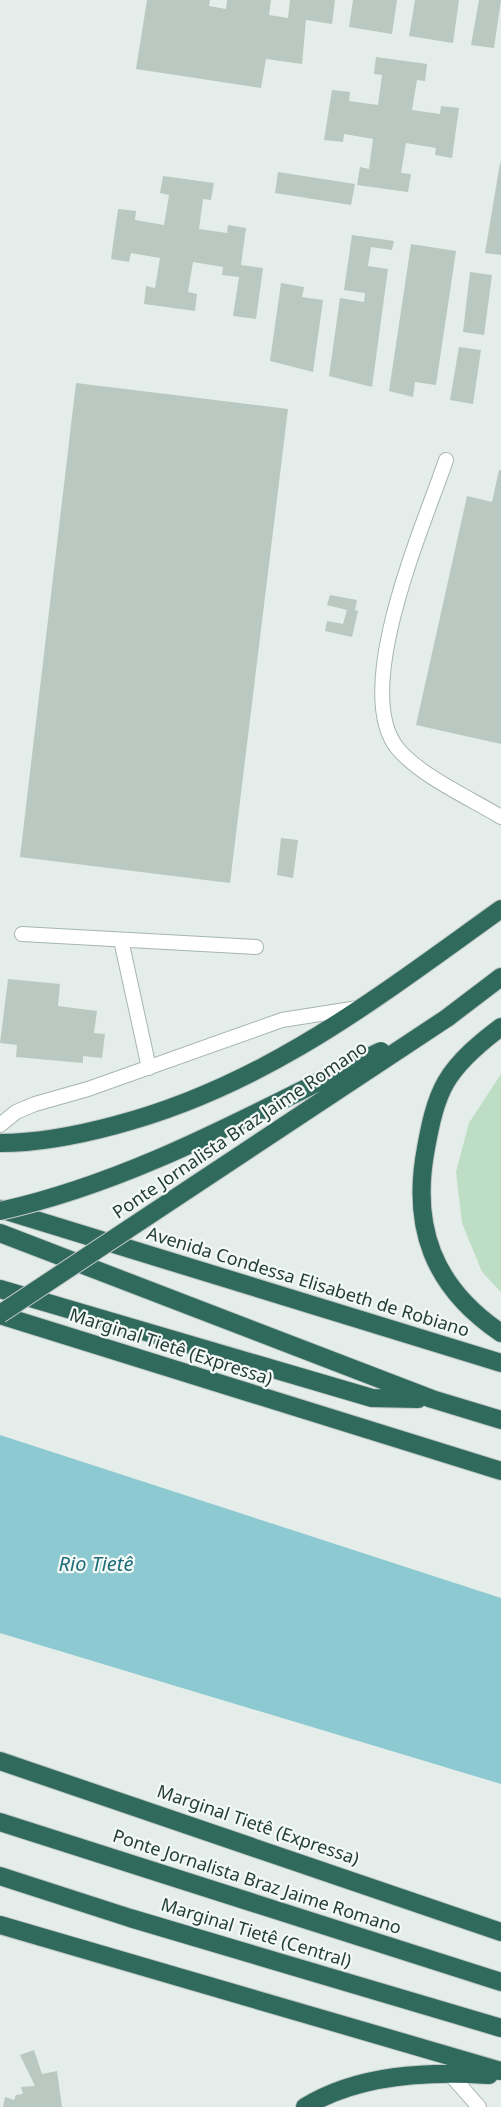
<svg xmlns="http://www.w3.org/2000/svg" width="501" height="2107" viewBox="0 0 501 2107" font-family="'Noto Sans',sans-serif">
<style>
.green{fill:#bddec5}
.water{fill:#8dc9d1}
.building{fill:#b9c8c1}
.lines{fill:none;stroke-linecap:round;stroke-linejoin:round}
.lane-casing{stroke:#a6b5b0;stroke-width:16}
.highway-casing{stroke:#c1c9c7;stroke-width:20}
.lane{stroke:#fff;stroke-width:14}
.highway{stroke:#306a5c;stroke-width:18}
.highway-bridge-casing{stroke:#c1c9c7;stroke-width:20;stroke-linecap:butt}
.highway-bridge{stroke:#306a5c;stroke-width:18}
.labels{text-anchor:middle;stroke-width:4.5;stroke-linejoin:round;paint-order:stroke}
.street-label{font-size:18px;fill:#233e36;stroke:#f4f9f7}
.water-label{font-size:20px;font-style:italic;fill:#1e6e7a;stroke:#f4f9f7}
</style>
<rect width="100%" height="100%" fill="#e4ede9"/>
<path class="green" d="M 501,1074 L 501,1292 L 482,1272 L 462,1223 L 456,1172 L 469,1123 Z"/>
<path class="water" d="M 0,1435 L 501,1598 L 501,1784 L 0,1633 Z"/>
<path class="building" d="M 147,0 L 210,0 L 209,6 L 226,9 L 227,0 L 271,0 L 269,15 L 288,18 L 290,0 L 335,0 L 332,24 L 306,20 L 302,64 L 266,59 L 261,88 L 136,69 Z
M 353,0 L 397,0 L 392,34 L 349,27 Z
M 415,0 L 459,0 L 453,43 L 409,36 Z
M 479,0 L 501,0 L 494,48 L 471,45 Z
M 376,57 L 427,64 L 425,81 L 417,80 L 412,110 L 440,114 L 441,106 L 459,108 L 452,158 L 435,155 L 436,148 L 406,143 L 401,173 L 411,174 L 408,192 L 357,185 L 360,167 L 369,169 L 373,139 L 344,134 L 343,142 L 324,140 L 332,90 L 350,92 L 349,101 L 378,105 L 382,75 L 374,74 Z
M 500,163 L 501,163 L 501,255 L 485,253 Z
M 278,172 L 355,184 L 351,205 L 275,193 Z
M 163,176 L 214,183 L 211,200 L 203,199 L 199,229 L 227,233 L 228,225 L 246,228 L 241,265 L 263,268 L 256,319 L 233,316 L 239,277 L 222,275 L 223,267 L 193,262 L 188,292 L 197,294 L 195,311 L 144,304 L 146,286 L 155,288 L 160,258 L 131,253 L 129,262 L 111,259 L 118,209 L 136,211 L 135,220 L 164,225 L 169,195 L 160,193 Z
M 352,235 L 394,241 L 392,250 L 371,247 L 368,266 L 388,269 L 372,387 L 329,376 L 340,298 L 364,302 L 365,293 L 344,290 Z
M 411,244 L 456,251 L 436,385 L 415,382 L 413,397 L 389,391 Z
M 470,272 L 492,275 L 484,335 L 463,332 Z
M 281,283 L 304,287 L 302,297 L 323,300 L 313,372 L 270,361 Z
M 459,347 L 481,350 L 473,404 L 450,400 Z
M 76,383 L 288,409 L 230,883 L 20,857 Z
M 499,470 L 501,470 L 501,744 L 416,725 L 467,496 L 492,502 Z
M 330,595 L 357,600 L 355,610 L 358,611 L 352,637 L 325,631 L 327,621 L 343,624 L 347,610 L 327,605 Z
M 281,838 L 298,840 L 293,878 L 277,875 Z
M 8,979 L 60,984 L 58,1006 L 97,1011 L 94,1033 L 105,1034 L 102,1058 L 83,1056 L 83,1063 L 16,1057 L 17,1045 L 0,1043 Z
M 34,2050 L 42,2074 L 57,2071 L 62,2107 L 3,2107 L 5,2097 L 14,2100 L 16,2095 L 23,2094 L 21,2087 L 35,2086 L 20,2055 Z"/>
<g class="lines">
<g class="lane-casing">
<path id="lane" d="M 446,460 C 424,525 350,691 398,749 C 422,777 470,798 501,817
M 22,934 L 256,947
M 121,940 L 149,1068
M 0,1125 L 16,1112 L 35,1104 L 88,1089 L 282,1020 L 358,1008
M 449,2073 L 479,2107"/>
</g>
<g class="highway-casing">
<path id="highway" d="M 447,1018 L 501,977
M 501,1027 C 481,1042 459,1060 446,1082 C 435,1101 430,1126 426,1148 C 411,1227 433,1287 501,1333
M 0,1143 C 39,1143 79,1135 116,1125 C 265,1086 378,997 501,909
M 0,1209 L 501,1363
M 0,1233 L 432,1399 L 501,1420
M 0,1289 L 372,1398 L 418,1399
M 0,1315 L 501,1471
M 0,1761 L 501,1932
M 0,1822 L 501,1982
M 0,1876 L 130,1918 L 501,2028
M 0,1925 L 501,2071
M 305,2107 C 358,2074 428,2071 489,2075"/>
</g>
<use href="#lane" class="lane"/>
<use href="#highway" class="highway"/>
<g class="highway-bridge-casing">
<path id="highway-bridge" d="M 0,1211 C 136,1181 257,1111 381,1051
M 0,1314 L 447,1018"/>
</g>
<use href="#highway-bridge" class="highway-bridge"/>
</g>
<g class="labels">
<g class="street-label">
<text transform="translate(240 1130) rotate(-34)" y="6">Ponte Jornalista Braz Jaime Romano</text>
<text transform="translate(308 1282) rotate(17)" y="6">Avenida Condessa Elisabeth de Robiano</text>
<text transform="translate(171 1347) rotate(18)" y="6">Marginal Tietê (Expressa)</text>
<text transform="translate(258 1825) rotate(19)" y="6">Marginal Tietê (Expressa)</text>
<text transform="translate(257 1882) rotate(18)" y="6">Ponte Jornalista Braz Jaime Romano</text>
<text transform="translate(256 1933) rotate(17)" y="6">Marginal Tietê (Central)</text>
</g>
<g class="water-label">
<text x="96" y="1571">Rio Tietê</text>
</g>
</g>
</svg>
